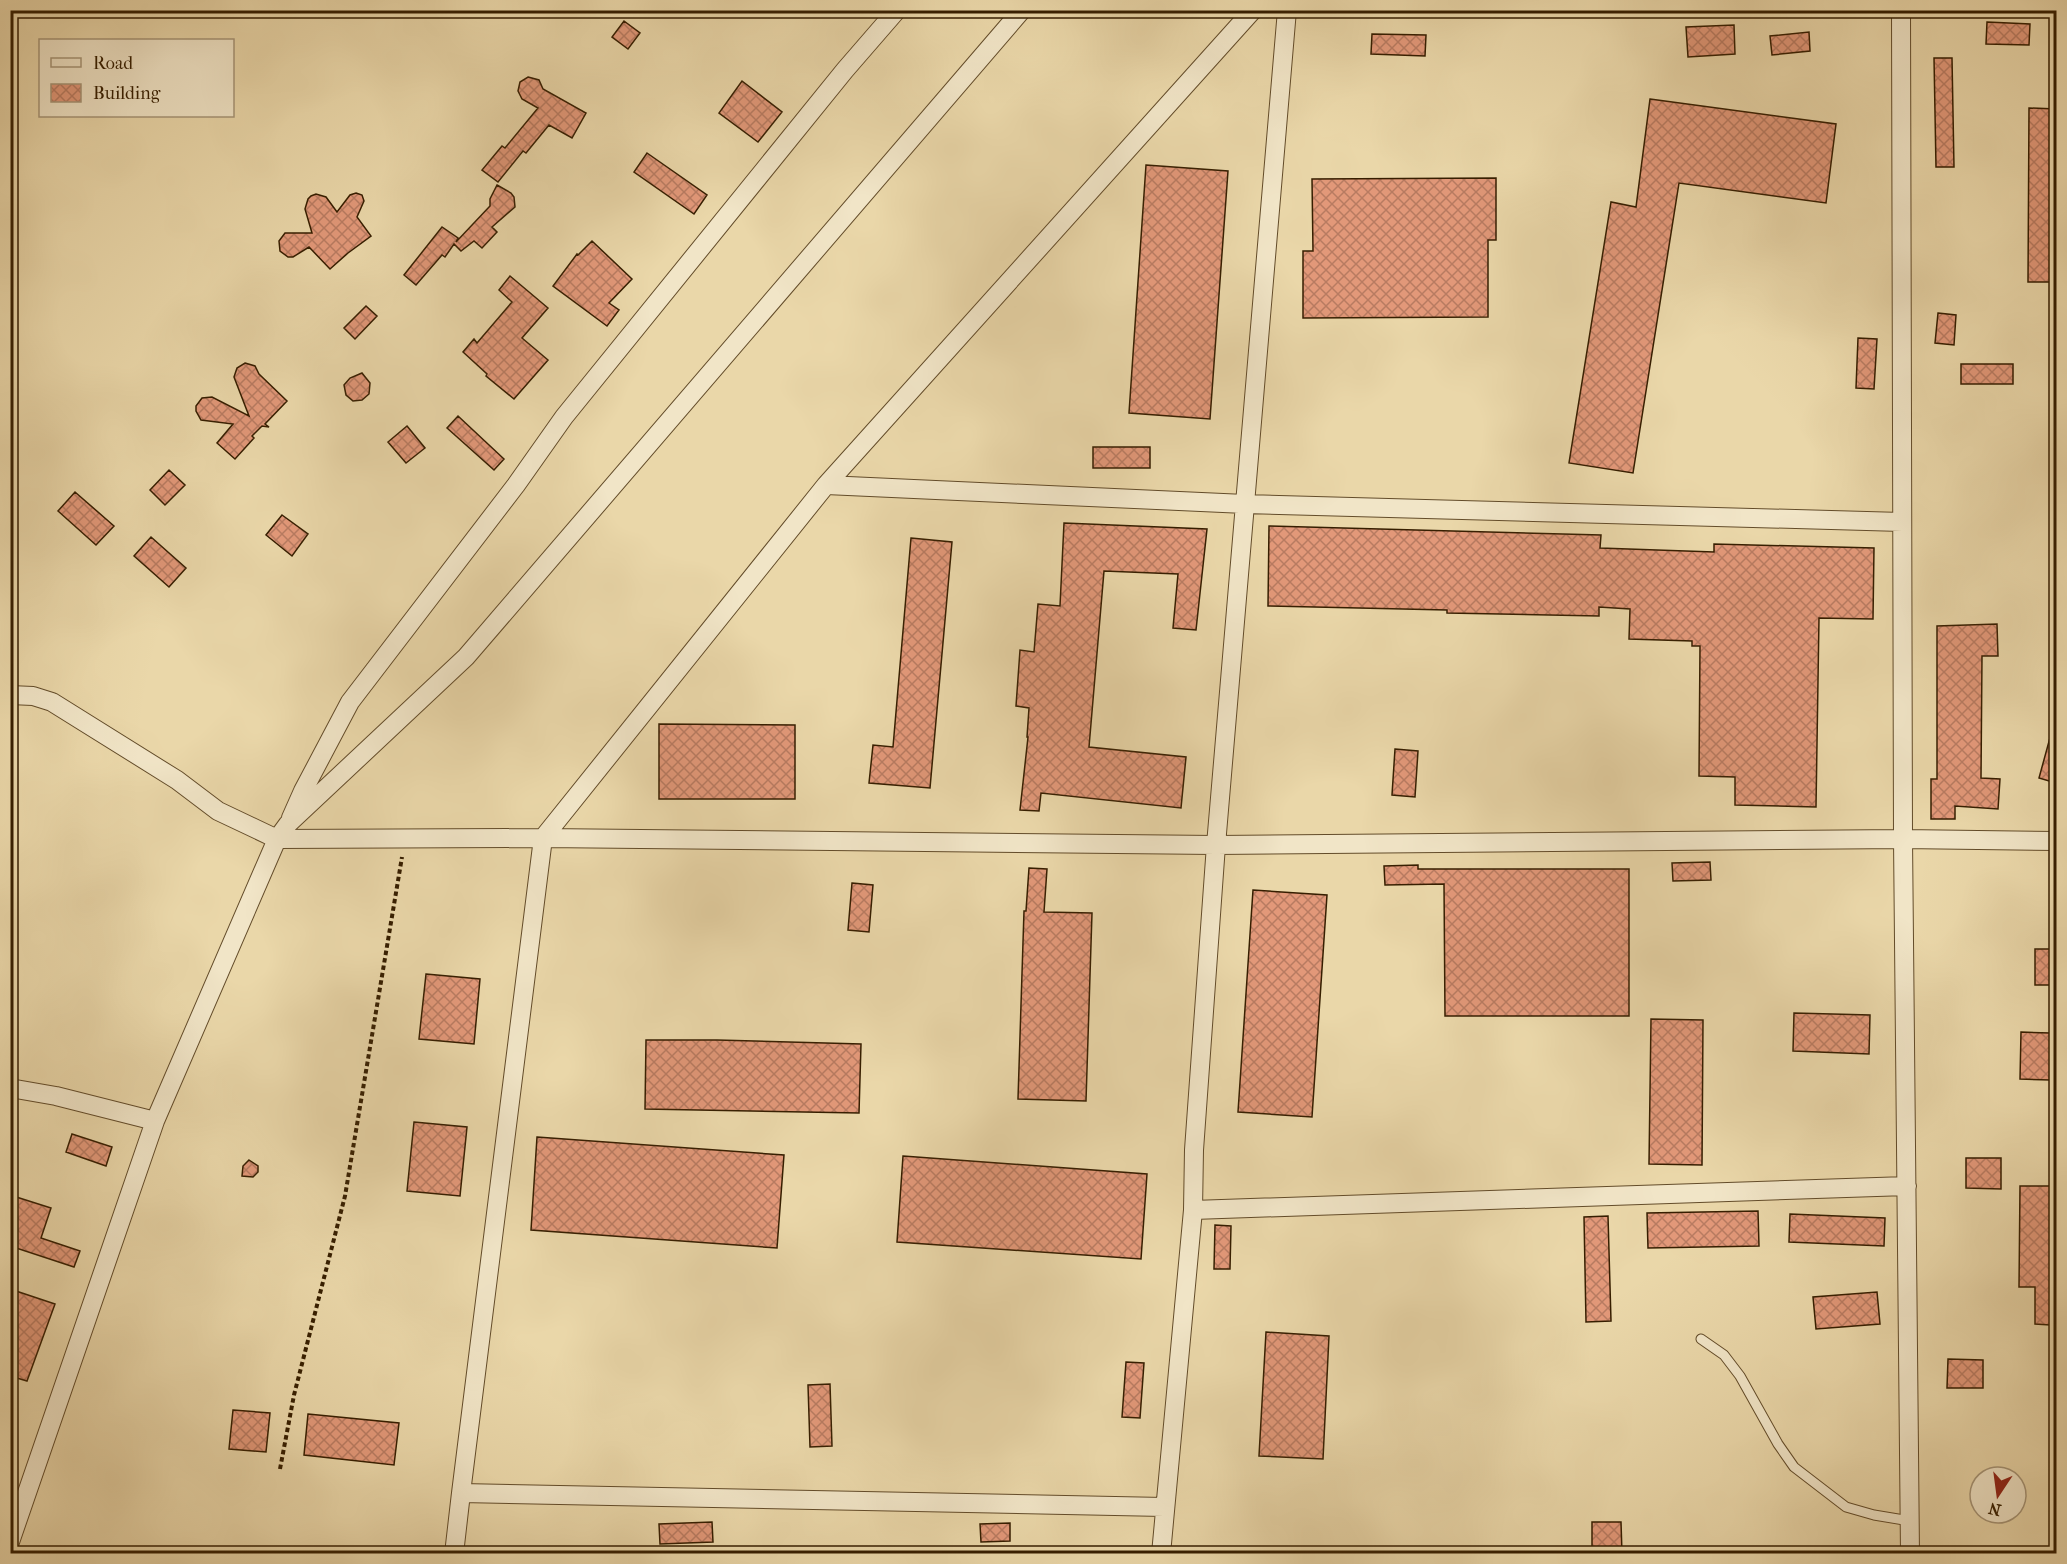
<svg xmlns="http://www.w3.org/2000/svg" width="2067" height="1564" viewBox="0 0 2067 1564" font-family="'IM FELL French Canon',serif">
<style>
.building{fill:url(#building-cross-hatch);stroke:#361e00;stroke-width:1.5}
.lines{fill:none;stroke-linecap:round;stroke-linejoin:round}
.lane-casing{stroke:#634c2a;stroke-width:11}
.street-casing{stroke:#634c2a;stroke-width:20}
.path{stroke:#361e00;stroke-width:4;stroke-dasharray:4.5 3;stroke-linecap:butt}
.lane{stroke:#f1e5c7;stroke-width:9}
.street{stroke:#f1e5c7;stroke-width:18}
</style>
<defs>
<pattern id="building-cross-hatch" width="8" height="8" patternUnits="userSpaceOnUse" patternTransform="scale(1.5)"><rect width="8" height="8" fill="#e29879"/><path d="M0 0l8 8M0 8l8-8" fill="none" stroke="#b87b61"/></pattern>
</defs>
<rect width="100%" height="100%" fill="#ead7a9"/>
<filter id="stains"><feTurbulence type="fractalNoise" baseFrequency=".00333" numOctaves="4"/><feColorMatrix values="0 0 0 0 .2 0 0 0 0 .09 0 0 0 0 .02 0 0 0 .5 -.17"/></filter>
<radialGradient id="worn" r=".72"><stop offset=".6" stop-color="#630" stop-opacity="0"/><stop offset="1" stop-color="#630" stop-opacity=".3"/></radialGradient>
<path class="building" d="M 624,21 L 640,33 L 628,49 L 612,37 Z
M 1987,22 L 2030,24 L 2029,45 L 1986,44 Z
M 1734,25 L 1735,54 L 1688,57 L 1686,27 Z
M 1809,32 L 1810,51 L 1772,55 L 1770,36 Z
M 1372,34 L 1426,35 L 1425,56 L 1371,54 Z
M 1934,58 L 1952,58 L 1954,167 L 1936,167 Z
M 528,77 L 539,80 L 543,89 L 586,113 L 572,138 L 549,125 L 526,153 L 523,151 L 498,182 L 482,170 L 502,146 L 505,148 L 538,108 L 522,99 L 518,91 L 520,82 Z
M 742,81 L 782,112 L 758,142 L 719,113 Z
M 1650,99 L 1836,124 L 1826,203 L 1679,183 L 1633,473 L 1569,463 L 1611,202 L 1636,207 Z
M 2029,108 L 2056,109 L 2056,282 L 2028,282 Z
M 647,153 L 707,195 L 694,214 L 634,172 Z
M 1146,165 L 1228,171 L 1210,419 L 1129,413 Z
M 1496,178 L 1496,240 L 1488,240 L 1488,317 L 1303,318 L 1303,251 L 1313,251 L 1312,179 Z
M 497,185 L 511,193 L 514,197 L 515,207 L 492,227 L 497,232 L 482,248 L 474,241 L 461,251 L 454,244 L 445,257 L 442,255 L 416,285 L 404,275 L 442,227 L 458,238 L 456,242 L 490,206 L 490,199 Z
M 356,193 L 362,195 L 364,201 L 357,217 L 371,236 L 348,253 L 330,269 L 309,247 L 293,257 L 288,257 L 280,251 L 279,241 L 285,233 L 312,233 L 305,209 L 308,199 L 311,196 L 316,194 L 326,197 L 337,212 L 350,195 Z
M 592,241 L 632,279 L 609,303 L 619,310 L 607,326 L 553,286 L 577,254 L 578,255 Z
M 510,276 L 548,308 L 522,338 L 548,360 L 514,399 L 486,376 L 487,374 L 463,352 L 474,339 L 477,343 L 512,302 L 499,290 Z
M 366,306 L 377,316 L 355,339 L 344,328 Z
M 1938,313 L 1956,315 L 1954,345 L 1935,343 Z
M 1858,338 L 1877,339 L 1874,389 L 1856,388 Z
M 245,363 L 255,366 L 259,374 L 287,401 L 265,424 L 269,427 L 262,426 L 252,436 L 254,438 L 235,459 L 217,443 L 233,424 L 201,420 L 196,411 L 196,406 L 202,398 L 212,397 L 249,416 L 234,377 L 237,368 Z
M 1961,364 L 2013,364 L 2013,384 L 1961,384 Z
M 362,373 L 370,383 L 369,394 L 362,400 L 353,401 L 346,395 L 344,385 L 350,378 Z
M 458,416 L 504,459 L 494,470 L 447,428 Z
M 407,426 L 425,448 L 406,463 L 388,442 Z
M 1093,447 L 1150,447 L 1150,468 L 1093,468 Z
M 169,470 L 185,485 L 165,505 L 150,490 Z
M 75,492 L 114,526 L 96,545 L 58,511 Z
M 282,515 L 308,534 L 292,556 L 266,535 Z
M 1064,523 L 1207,529 L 1196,630 L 1173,628 L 1178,574 L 1104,571 L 1089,747 L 1186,757 L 1181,808 L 1041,793 L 1039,811 L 1020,810 L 1028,737 L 1027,737 L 1029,708 L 1016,706 L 1020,650 L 1034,652 L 1038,604 L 1060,606 Z
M 1269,526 L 1601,535 L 1600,548 L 1714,552 L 1714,544 L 1874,548 L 1873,619 L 1819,618 L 1816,807 L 1735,805 L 1735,777 L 1699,776 L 1700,646 L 1692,646 L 1692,641 L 1629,639 L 1630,609 L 1599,607 L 1599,616 L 1447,613 L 1447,610 L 1268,606 Z
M 151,537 L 186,568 L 169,587 L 134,556 Z
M 911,538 L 952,542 L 930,788 L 869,783 L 873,745 L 893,747 Z
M 1997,624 L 1998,656 L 1982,656 L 1981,778 L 2000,779 L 1998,809 L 1955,806 L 1955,819 L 1931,819 L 1931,779 L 1937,779 L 1937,626 Z
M 659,724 L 795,725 L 795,799 L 659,799 Z
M 2051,734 L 2056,735 L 2056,783 L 2039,778 Z
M 1395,749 L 1418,751 L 1415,797 L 1392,795 Z
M 1710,862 L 1711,880 L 1673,881 L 1672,863 Z
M 1418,865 L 1418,869 L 1629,869 L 1629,1016 L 1445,1016 L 1444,884 L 1385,885 L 1384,866 Z
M 1029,868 L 1047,869 L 1044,912 L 1092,913 L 1086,1101 L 1018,1099 L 1024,911 L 1026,911 Z
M 852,883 L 873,885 L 869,932 L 848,930 Z
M 1253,890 L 1327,895 L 1312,1117 L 1238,1112 Z
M 2035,949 L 2050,949 L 2050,985 L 2035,985 Z
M 426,974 L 480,979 L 474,1044 L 419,1039 Z
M 1794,1013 L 1870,1015 L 1869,1054 L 1793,1051 Z
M 1651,1019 L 1703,1020 L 1702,1165 L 1649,1164 Z
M 2021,1032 L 2050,1033 L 2050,1080 L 2020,1079 Z
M 646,1040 L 717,1040 L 861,1044 L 859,1113 L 645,1109 Z
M 414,1122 L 467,1127 L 460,1196 L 407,1191 Z
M 72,1134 L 112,1147 L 106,1166 L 66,1152 Z
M 537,1137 L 784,1155 L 777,1248 L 531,1230 Z
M 903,1156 L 1147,1174 L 1141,1259 L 897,1242 Z
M 1966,1158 L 2001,1158 L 2001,1189 L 1966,1188 Z
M 249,1160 L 258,1166 L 258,1172 L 253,1177 L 242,1176 L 243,1166 Z
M 2020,1186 L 2052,1186 L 2050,1325 L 2035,1324 L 2035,1287 L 2019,1287 Z
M 10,1195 L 51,1208 L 41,1238 L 80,1251 L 74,1267 L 10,1246 Z
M 1758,1211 L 1759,1246 L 1648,1248 L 1647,1213 Z
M 1790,1214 L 1885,1218 L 1884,1246 L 1789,1242 Z
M 1608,1216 L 1611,1321 L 1586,1322 L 1584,1217 Z
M 1215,1225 L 1231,1226 L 1230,1269 L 1214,1269 Z
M 10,1289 L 55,1304 L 27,1381 L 10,1376 Z
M 1877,1292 L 1880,1324 L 1816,1329 L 1813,1297 Z
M 1266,1332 L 1329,1336 L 1323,1459 L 1259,1456 Z
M 1948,1359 L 1983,1360 L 1983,1388 L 1947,1388 Z
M 1126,1362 L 1144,1363 L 1140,1418 L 1122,1417 Z
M 830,1384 L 832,1446 L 810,1447 L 808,1385 Z
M 233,1410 L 270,1413 L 266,1452 L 229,1449 Z
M 308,1414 L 399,1423 L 394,1465 L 304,1455 Z
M 712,1522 L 713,1542 L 660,1544 L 659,1524 Z
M 1592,1522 L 1621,1522 L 1622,1554 L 1592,1554 Z
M 1010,1523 L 1010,1541 L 981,1542 L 980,1524 Z"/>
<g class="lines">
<g class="lane-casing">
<path id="lane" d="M 1701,1339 L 1724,1355 L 1740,1376 L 1778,1444 L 1794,1467 L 1846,1507 L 1874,1515 L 1910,1521"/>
</g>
<g class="street-casing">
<path id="street" d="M 1901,10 L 1903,839 L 1910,1554
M 826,485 L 1245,504 L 1902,522
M 10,695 L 33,696 L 52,702 L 177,780 L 218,811 L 277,839 L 543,838 L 1216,845 L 1903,839 L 2056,841
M 291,818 L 303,791 L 350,702 L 516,485 L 564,417 L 845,70 L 897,10
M 10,1088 L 56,1096 L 155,1121
M 1193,1210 L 1907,1186
M 1164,1507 L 461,1493 L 543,838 L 826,485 L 1253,10
M 10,1542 L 155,1121 L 277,839 L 288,824 L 466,657 L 1022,10
M 454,1554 L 461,1493
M 1161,1554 L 1193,1210 L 1194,1150 L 1216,845 L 1287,10"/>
</g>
<path class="path" d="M 280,1469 L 294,1395 L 345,1196 L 402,857"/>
<use href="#lane" class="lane"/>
<use href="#street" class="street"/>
</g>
<rect width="2067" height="1564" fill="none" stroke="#ead7a9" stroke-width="36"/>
<rect x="12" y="12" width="2043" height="1540" fill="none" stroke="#361e00" stroke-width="3"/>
<rect x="18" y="18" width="2031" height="1528" fill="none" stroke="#361e00" stroke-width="1.5"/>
<rect x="39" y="39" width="195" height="78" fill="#f1e5c7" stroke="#a69577" stroke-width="1.5"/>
<rect x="51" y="58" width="30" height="9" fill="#f1e5c7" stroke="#a69577" stroke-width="1.5"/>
<text x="93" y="69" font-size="18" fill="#361e00">Road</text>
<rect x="51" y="84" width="30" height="18" fill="url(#building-cross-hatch)" stroke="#a69577" stroke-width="1.5"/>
<text x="93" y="99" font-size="18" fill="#361e00">Building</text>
<g transform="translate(1998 1495) rotate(193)"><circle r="28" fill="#f1e5c7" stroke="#a69577" stroke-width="1.5"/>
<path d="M0-4.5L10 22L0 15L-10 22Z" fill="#8f2418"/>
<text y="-9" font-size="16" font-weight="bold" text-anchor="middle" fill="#361e00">N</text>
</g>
<rect width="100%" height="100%" filter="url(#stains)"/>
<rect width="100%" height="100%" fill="url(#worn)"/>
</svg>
